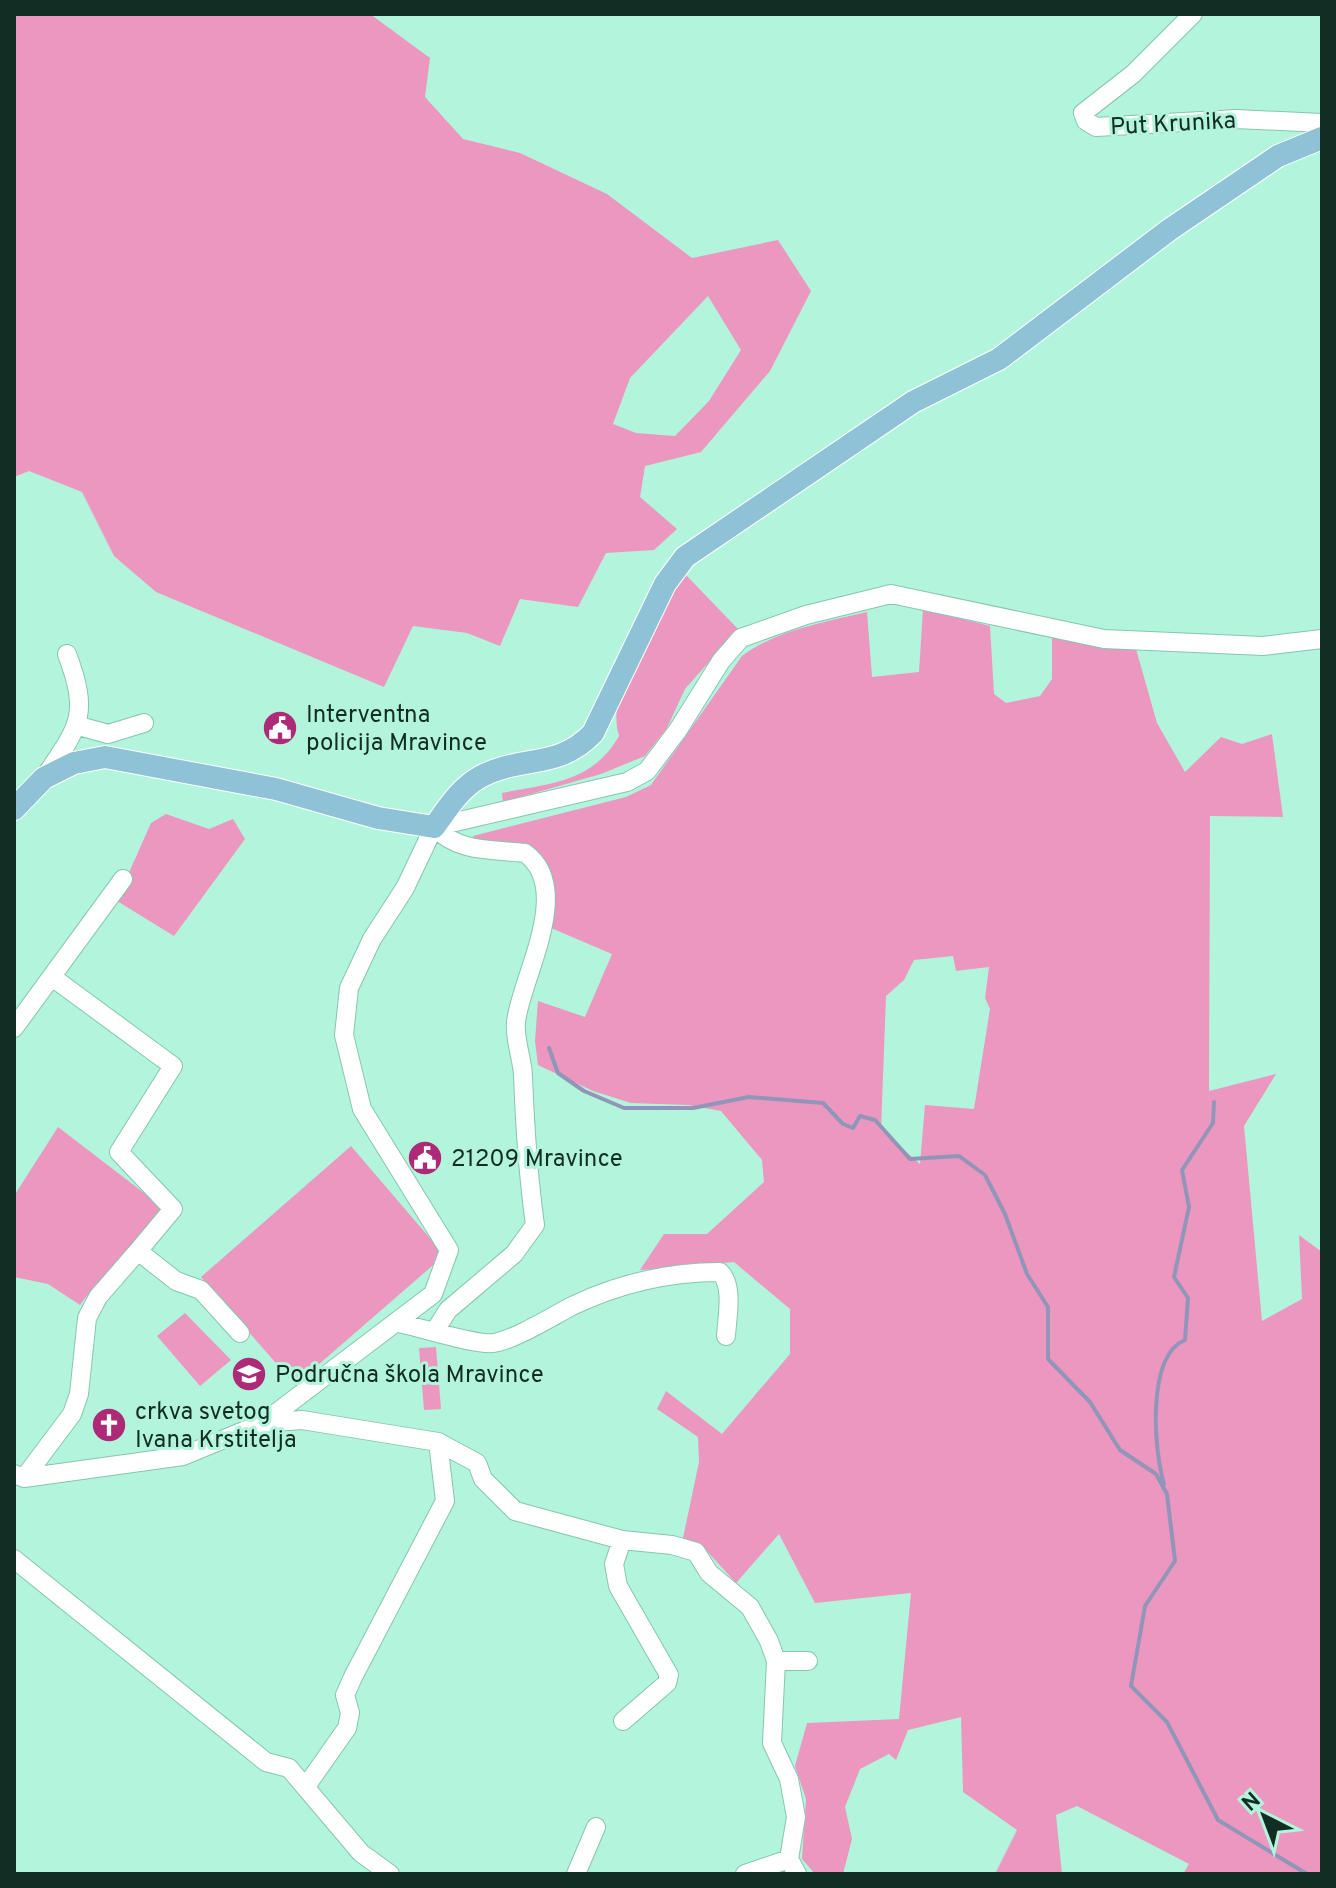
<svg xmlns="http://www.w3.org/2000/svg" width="1336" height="1888" viewBox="0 0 1336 1888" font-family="Overpass,sans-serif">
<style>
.green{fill:#ec97c0;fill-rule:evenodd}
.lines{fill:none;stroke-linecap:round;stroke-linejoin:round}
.stream{stroke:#9196b8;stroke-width:4}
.minor-casing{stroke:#86c6af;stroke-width:20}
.major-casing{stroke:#fff;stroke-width:24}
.minor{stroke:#fff;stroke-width:18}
.major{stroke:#90c2d7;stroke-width:22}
.labels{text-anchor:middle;stroke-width:6;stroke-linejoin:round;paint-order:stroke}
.street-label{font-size:24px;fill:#122d24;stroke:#b3f4dc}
.poi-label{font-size:24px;fill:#122d24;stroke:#b3f4dc;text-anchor:start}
</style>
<rect width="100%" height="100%" fill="#b3f4dc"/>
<path class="green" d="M 14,14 L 370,14 L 430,58 L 425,97 L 463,139 L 520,153 L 607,194 L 692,258 L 778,240 L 811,291 L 770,371 L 701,452 L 645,466 L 640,497 L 677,529 L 654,550 L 606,553 L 578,607 L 520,599 L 500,646 L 467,633 L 413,626 L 384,687 L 156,592 L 114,556 L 82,492 L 29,471 L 14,477 ZM 708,296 L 741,350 L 709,401 L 675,436 L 636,433 L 613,424 L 630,378 Z
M 683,572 L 738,629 L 685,689 L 667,728 L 645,756 L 601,774 L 503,802 L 502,793 C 551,783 592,783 619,736 C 604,690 660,614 683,572 Z
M 923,609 L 990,626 L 994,694 L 1006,703 L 1040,696 L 1052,679 L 1052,636 L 1136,649 L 1157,723 L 1185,772 L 1221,737 L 1242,744 L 1272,734 L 1283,817 L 1210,816 L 1209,1091 L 1276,1074 L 1244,1126 L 1262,1321 L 1302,1299 L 1299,1235 L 1322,1252 L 1322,1874 L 1183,1874 L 1189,1864 L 1077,1806 L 1056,1815 L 1062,1874 L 995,1874 L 1017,1830 L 963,1792 L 961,1717 L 908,1730 L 896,1760 L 889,1754 L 860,1769 L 845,1807 L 852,1839 L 843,1874 L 815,1874 L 802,1859 L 806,1799 L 795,1766 L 807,1723 L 899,1719 L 911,1593 L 815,1603 L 779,1534 L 736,1583 L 706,1550 L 683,1538 L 699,1462 L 698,1437 L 657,1409 L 666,1391 L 722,1434 L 790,1354 L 790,1309 L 734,1262 L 640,1270 L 664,1234 L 707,1234 L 764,1182 L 762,1160 L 721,1111 L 688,1105 L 631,1103 L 593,1091 L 538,1065 L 535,1041 L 538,1001 L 585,1017 L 612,954 L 551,928 L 551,885 L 535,852 L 476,843 L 473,836 L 626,797 L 651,785 L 742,656 C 777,630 825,622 867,612 L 872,677 L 919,672 ZM 953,956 L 956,971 L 989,967 L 985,998 L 990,1009 L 974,1109 L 925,1105 L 920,1164 L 881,1130 L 886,996 L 904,980 L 914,960 Z
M 166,814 L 209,829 L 233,819 L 245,839 L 174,936 L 117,901 L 133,880 L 127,877 L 151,823 Z
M 58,1127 L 161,1206 C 158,1225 97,1280 80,1305 L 48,1284 L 14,1277 L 14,1196 Z
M 351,1146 L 440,1250 L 439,1260 L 295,1385 L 201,1277 Z
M 185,1313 L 231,1360 L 200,1386 L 157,1336 Z
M 436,1347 L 441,1409 L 424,1410 L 419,1348 Z"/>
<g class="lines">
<path class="stream" d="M 549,1048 L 558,1073 L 584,1091 L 624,1108 L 693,1108 L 749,1097 L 823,1103 L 843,1124 L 853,1128 L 860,1116 L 875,1120 L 910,1159 L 959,1156 L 985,1175 L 1005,1214 L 1027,1274 L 1048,1307 L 1048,1359 L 1090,1402 L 1120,1450 L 1156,1474 L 1167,1494 L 1175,1561 L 1145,1606 L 1131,1686 L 1167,1722 L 1218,1820 L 1307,1874
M 1164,1484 C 1154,1451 1146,1356 1185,1340 L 1188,1298 L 1174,1277 L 1189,1207 L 1182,1170 L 1213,1123 L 1214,1102"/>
<g class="minor-casing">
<path id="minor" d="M 1193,14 L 1133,74 L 1083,113 L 1086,121 L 1096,127 L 1236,119 L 1322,123
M 79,726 L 108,734 L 144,723
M 44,778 C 79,726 90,716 67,654
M 434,827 L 627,782 L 647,771 L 678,730 L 721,661 L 741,638 L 806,615 L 891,594 L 1104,639 L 1263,646 L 1322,639
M 434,827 C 459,853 491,849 525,853 C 575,889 520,980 516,1022 C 514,1040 523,1060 523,1077 C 525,1127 528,1175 535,1225 L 514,1254 L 448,1310 L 436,1329
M 52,977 L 173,1066 L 119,1152 L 173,1209 L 138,1251 L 176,1281 L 201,1290 L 240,1333
M 14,1028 L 123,879
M 398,1323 C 420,1327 477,1346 494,1343 C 516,1339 551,1317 572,1306 C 618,1284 668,1272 720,1272 C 734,1286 727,1317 726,1336
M 263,1423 L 302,1420 L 438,1442 L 477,1463 L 483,1479 L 515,1511 L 622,1540 L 672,1545 L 696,1552 L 709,1573 L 750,1607 L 769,1641 L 776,1661 L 772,1743 L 789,1779 L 796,1817 L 789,1859 L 797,1874
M 14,1474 L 24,1478 L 183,1456 L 263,1423 L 433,1294 L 449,1250 L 362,1109 L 344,1035 L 349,988 L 372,939 L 405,888 L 434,827
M 24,1478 L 72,1414 L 79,1394 L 87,1318 L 98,1297 L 138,1251
M 622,1540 L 614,1564 L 618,1586 L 669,1675 L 667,1683 L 623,1721
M 14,1559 L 266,1762 L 289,1768 L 361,1853 L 390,1874
M 776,1661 L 808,1661
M 307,1785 L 347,1728 L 350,1713 L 345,1695 L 353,1677 L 445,1501 L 438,1442
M 576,1874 L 596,1827
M 745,1874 L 789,1859"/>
</g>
<g class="major-casing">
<path id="major" d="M 14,809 L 44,778 L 74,763 L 105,757 L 276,789 L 378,818 L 434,827 C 448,808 459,789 480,777 C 520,755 558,770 593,733 L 665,584 L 685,557 L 913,402 L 999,359 L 1169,230 L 1278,156 L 1322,138"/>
</g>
<use href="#minor" class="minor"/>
<use href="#major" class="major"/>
</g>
<defs>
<g id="civic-disc" transform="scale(1.8)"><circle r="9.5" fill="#ac2a76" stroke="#b3f4dc"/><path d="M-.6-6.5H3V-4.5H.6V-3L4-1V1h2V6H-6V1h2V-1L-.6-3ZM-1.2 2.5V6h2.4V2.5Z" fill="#fff"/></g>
<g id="school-disc" transform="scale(1.8)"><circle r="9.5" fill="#ac2a76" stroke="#b3f4dc"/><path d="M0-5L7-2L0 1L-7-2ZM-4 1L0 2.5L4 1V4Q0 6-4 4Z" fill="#fff"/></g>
<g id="church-disc" transform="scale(1.8)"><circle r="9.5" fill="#ac2a76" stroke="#b3f4dc"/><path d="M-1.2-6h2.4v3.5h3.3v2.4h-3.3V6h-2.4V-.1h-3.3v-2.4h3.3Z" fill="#fff"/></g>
</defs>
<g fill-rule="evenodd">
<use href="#civic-disc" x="280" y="728"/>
<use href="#civic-disc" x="425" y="1158"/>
<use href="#school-disc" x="249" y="1374"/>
<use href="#church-disc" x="109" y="1425"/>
</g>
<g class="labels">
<g class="street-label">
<text transform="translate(1173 123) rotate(-3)" y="8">Put Krunika</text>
</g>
<g class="poi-label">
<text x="306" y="722">Interventna<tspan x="306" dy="28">policija Mravince</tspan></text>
<text x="451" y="1166">21209 Mravince</text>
<text x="275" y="1382">Područna škola Mravince</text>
<text x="135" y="1419">crkva svetog<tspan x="135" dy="28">Ivana Krstitelja</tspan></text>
</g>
</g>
<rect width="1336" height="1888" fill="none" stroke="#122d24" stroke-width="32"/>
<g transform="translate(1264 1816) rotate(318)" stroke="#b3f4dc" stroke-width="6" paint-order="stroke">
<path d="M0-6L14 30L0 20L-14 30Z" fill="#122d24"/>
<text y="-12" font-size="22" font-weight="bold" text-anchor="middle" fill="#122d24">N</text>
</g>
</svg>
